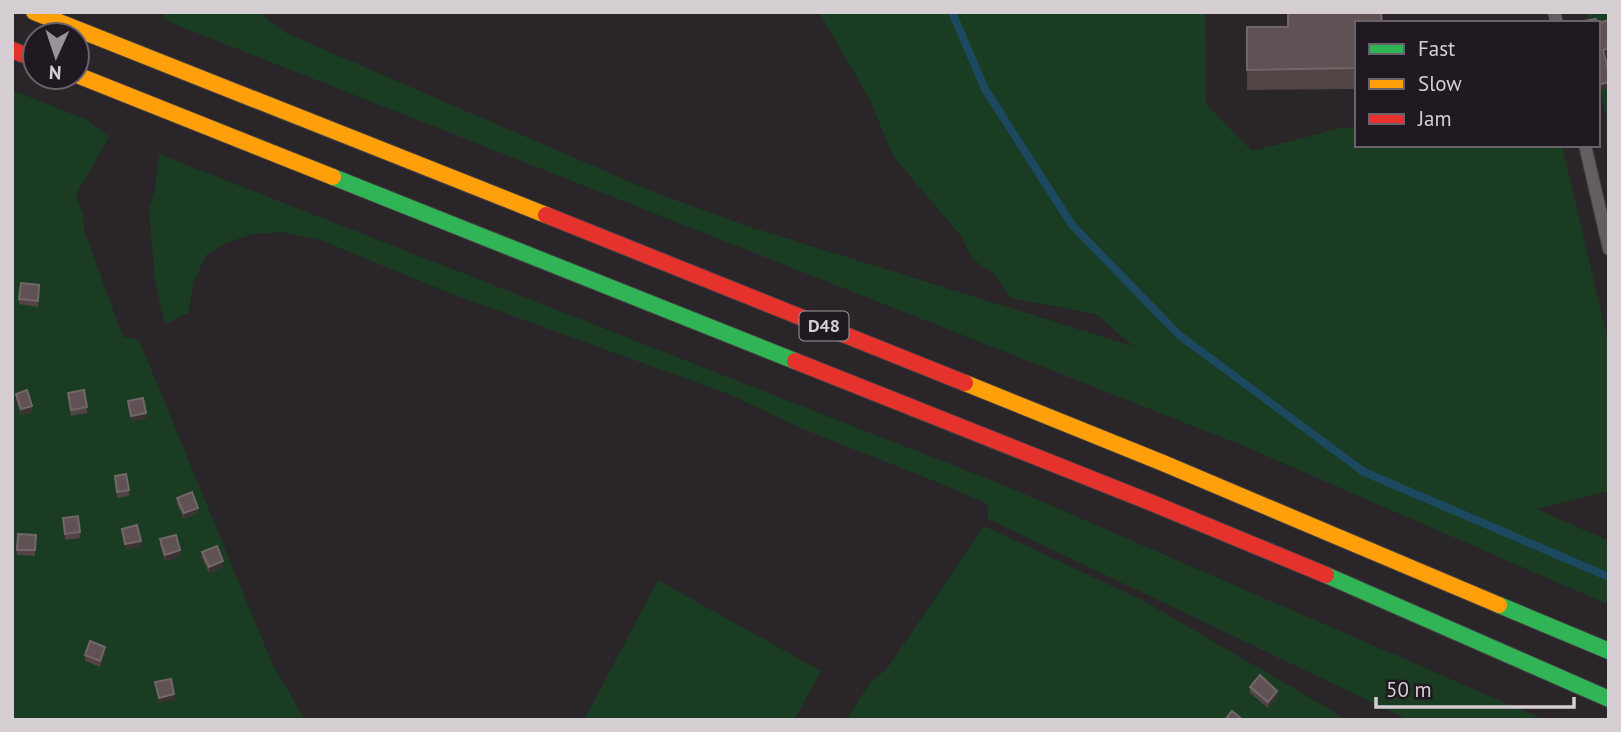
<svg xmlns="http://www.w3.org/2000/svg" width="1621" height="732" viewBox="0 0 1621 732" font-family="'PT Sans',sans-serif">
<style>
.green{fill:#193c22}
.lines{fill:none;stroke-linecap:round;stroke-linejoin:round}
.stream{stroke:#1c4860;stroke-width:8}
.lane-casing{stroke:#454044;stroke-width:14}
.fast-casing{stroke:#454044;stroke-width:18}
.slow-casing{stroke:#454044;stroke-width:18}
.jam-casing{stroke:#454044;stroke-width:18}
.lane{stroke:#625e61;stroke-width:12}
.fast{stroke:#30b455;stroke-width:16}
.slow{stroke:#ff9f0a;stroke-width:16}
.jam{stroke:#e5322d;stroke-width:16}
.wall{fill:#524445}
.shaded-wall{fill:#3c3133}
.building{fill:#605254;stroke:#726668;stroke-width:2}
.labels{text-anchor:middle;stroke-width:5;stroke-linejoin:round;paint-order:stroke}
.shield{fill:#211921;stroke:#9f989e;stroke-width:2}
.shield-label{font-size:18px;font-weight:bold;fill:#d5cfd4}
</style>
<rect width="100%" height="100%" fill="#292529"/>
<path class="green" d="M 164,12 L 259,12 L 286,33 L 651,191 L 747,226 L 1133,346 L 1096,314 L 1011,298 L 993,273 L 972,259 L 961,236 L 893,156 L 870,100 L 819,12 L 1205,12 L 1206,104 L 1252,151 L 1340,128 L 1357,127 L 1357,145 L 1562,145 L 1609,345 L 1609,491 L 1537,509 L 1609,541 L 1609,605 L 1246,447 L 164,20 Z
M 1587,12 L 1609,12 L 1609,129 L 1598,78 L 1598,23 L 1588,23 Z
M 12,90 L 88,120 L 109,137 L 76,195 L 83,214 L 84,230 L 123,337 L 139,340 L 272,663 L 305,720 L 12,720 Z
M 159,154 L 1011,488 L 1545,720 L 1409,720 L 988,519 L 987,504 L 949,487 L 798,427 L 731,395 L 449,293 L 323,241 L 282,232 L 253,234 L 226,243 L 206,255 L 194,282 L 188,313 L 165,324 L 155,282 L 149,208 L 155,189 Z
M 984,526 L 1144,601 L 1331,710 L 1344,720 L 846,720 L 871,681 L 886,670 Z
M 658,580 L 821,671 L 794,720 L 584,720 Z"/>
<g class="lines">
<path class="stream" d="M 952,12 L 985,89 L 1072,225 L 1179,335 L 1364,472 L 1609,577"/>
<g class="lane-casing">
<path id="lane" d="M 1554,12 L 1557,23
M 1585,145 L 1609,249"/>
</g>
<g class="fast-casing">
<path id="fast" d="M 333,177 L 795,361
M 1326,575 L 1609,699
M 1499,605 L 1609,651"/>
</g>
<g class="slow-casing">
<path id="slow" d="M 34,12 L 546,215
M 77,75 L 333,177
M 965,383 L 1163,463 L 1499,605"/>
</g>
<g class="jam-casing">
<path id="jam" d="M 12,50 L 35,59
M 546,215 L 965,383
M 795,361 L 1152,503 L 1326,575"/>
</g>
<use href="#lane" class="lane"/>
<use href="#fast" class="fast"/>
<use href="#slow" class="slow"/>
<use href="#jam" class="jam"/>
</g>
<path class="wall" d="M 1357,23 L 1357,89 L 1247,90 L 1247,27 L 1288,27 Z
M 39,290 L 38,307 L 19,304 L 19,299 Z
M 68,393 L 87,407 L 87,413 L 71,416 Z
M 16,394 L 32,412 L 21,415 L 16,399 Z
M 115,476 L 129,490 L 129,496 L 117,498 Z
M 177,498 L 198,513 L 184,519 L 177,504 Z
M 63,518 L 80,532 L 80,538 L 65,540 Z
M 18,534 L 36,535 L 35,556 L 17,555 Z
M 160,539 L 180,556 L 165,561 L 160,545 Z
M 202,552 L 223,567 L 209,573 L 202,558 Z
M 105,653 L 100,667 L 85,661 L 85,655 Z
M 1250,687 L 1277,696 L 1268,708 L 1250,693 Z"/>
<path class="shaded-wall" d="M 1609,48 L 1609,54 L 1603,56 L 1603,50 Z
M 1609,82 L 1609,88 L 1598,91 L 1598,85 Z
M 32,406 L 32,412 L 21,415 L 21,409 Z
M 146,413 L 146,419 L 131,422 L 131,416 Z
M 198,508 L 198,513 L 184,519 L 184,513 Z
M 141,541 L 141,547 L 125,550 L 125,544 Z
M 180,550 L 180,556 L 165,561 L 165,555 Z
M 223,561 L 223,567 L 209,573 L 209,567 Z
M 105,647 L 105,653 L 100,667 L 100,661 Z
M 1277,691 L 1277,696 L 1268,708 L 1268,702 Z
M 174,694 L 174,700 L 159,703 L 159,698 Z"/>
<path class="building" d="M 1288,12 L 1381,12 L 1382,23 L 1357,23 L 1357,68 L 1247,70 L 1247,27 L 1288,27 Z
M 1596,19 L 1597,23 L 1573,23 Z
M 1609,20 L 1609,48 L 1603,50 L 1609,73 L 1609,82 L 1598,85 L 1598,23 Z
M 21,283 L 39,285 L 38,301 L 19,299 Z
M 27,390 L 32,406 L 21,409 L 16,394 Z
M 84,390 L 87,407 L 71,410 L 68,393 Z
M 143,398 L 146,413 L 131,416 L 128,401 Z
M 126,474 L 129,490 L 117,492 L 115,476 Z
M 192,492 L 198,508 L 184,513 L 177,498 Z
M 78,516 L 80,532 L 65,534 L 63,518 Z
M 137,525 L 141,541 L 125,544 L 122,529 Z
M 18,534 L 36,535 L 35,550 L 17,550 Z
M 176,535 L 180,550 L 165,555 L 160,539 Z
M 217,546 L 223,561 L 209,567 L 202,552 Z
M 90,641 L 105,647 L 100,661 L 85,655 Z
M 1260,675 L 1277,691 L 1268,702 L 1250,687 Z
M 171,679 L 174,694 L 159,698 L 155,682 Z
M 1232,711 L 1243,720 L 1225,720 Z"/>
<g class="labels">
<rect class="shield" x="799.5" y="311.5" width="49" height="29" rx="5"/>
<g class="shield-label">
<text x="824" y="332">D48</text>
</g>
</g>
<rect width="1621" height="732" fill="none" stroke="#d5cfd4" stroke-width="28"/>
<rect x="1355" y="21" width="245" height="126" fill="#211921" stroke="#696269" stroke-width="2"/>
<rect x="1369" y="44" width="35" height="10" fill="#30b455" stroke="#696269" stroke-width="2"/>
<text x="1418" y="56" font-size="21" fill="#d5cfd4">Fast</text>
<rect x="1369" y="79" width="35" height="10" fill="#ff9f0a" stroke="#696269" stroke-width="2"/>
<text x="1418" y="91" font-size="21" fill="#d5cfd4">Slow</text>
<rect x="1369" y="114" width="35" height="10" fill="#e5322d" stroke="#696269" stroke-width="2"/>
<text x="1418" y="126" font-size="21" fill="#d5cfd4">Jam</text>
<g transform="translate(56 56) rotate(183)"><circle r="33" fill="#211921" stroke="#696269" stroke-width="2"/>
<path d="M0-5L12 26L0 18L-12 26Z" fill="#999498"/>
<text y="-10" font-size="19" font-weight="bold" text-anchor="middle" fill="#d5cfd4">N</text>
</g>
<path d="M1376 697v10h198v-10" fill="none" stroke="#d5cfd4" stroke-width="3.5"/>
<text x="1386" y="697" font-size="21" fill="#d5cfd4" stroke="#211921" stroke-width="5" paint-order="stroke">50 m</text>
</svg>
